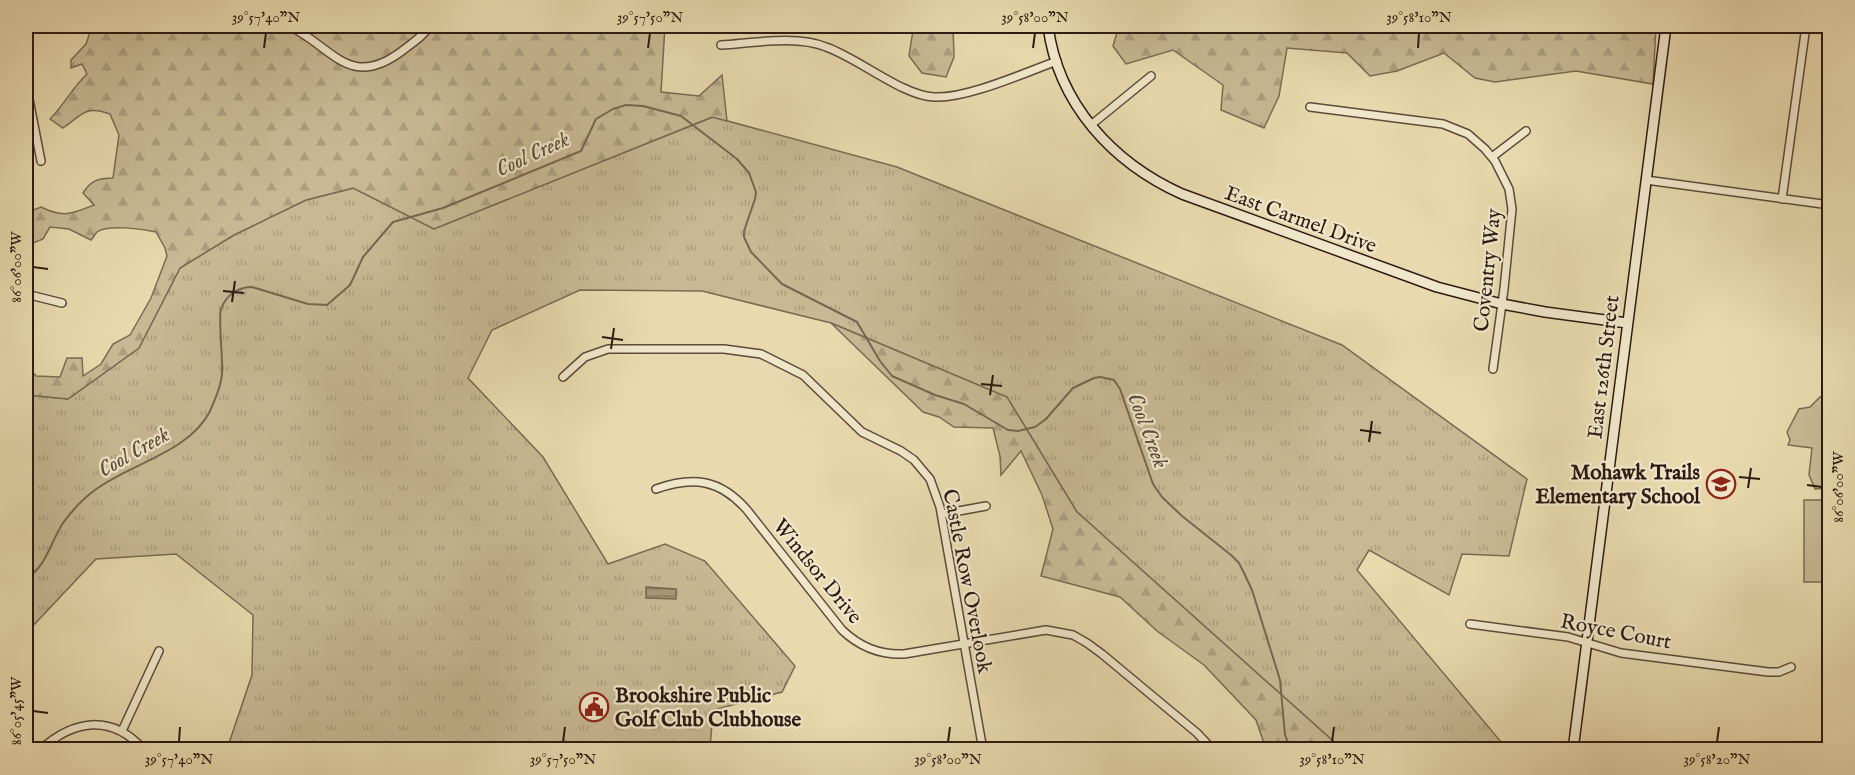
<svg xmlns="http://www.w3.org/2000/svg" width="1855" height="775" viewBox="0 0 1855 775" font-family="'IM FELL English',serif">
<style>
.grass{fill:url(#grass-tufts);stroke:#7b6a54;stroke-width:1.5}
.forest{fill:url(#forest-firs);stroke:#7b6a54;stroke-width:1.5}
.green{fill:#c8b994;stroke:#7b6a54;stroke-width:1.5}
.water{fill:url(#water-rules);stroke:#786650;stroke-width:1.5}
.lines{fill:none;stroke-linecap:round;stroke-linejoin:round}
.stream{stroke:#786650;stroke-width:2}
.street-casing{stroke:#5c4a3a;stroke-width:10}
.secondary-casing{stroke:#2e1a13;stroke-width:12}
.street{stroke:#f0e7ca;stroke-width:7}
.secondary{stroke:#f0e7ca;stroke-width:9}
.ticks{fill:none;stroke:#2e1a13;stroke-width:2}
.labels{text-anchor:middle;stroke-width:4.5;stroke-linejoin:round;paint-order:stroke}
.street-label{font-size:21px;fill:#2e1a13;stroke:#f0e7ca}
.poi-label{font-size:21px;font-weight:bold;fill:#2e1a13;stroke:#f0e7ca;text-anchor:end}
.water-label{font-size:22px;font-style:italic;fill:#5f4d3c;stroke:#f0e7ca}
.neatline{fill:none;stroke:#2e1a13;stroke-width:2}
.ticks-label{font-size:15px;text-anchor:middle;fill:#2e1a13}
</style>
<defs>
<pattern id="grass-tufts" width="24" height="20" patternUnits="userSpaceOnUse" patternTransform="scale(1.5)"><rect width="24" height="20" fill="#c8b994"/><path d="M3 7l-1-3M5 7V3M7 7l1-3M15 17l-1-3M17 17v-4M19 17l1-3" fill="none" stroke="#ac9e7f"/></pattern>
<pattern id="forest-firs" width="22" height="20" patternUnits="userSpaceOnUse" patternTransform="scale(1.5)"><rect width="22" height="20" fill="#c8b994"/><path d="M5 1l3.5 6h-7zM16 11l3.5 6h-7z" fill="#ac9e7f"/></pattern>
<pattern id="water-rules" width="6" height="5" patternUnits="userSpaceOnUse" patternTransform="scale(1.5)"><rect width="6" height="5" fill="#a99979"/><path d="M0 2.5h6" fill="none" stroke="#8a7c62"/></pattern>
</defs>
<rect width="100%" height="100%" fill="#e8daae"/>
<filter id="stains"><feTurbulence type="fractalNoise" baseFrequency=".00333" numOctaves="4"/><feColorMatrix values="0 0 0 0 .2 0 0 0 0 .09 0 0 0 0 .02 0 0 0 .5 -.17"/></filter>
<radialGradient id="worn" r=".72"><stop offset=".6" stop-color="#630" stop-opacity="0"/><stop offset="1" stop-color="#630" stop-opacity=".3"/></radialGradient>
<path class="grass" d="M 713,117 L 897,167 L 1342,345 L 1527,479 L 1509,556 L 1462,554 L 1449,595 L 1369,550 L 1357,570 L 1501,742 L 1513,749 L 1342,749 L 1077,512 L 1007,397 L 831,323 L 702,291 L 580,290 L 492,330 L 468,378 L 543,457 L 608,564 L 665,544 L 705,561 L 795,666 L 782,692 L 713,710 L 710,749 L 227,749 L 252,675 L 253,615 L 176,554 L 96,559 L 26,633 L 26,395 L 68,399 L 139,348 L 180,268 L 234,235 L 306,200 L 354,188 L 434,229 Z"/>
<path class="forest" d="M 92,26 L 665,26 L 661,92 L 699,96 L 722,75 L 727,121 L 712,117 L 434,229 L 353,188 L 306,200 L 234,235 L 180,268 L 139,348 L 68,399 L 26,395 L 26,364 L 36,376 L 60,377 L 67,358 L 82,358 L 83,376 L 101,364 L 113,344 L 130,335 L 151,298 L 167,256 L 165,248 L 156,232 C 143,229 108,224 97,232 C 95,234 93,238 91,240 L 69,229 L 50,227 L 43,239 L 26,246 L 26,213 L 41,207 C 63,218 72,214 94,205 L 83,193 C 91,180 99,178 113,178 L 119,135 L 110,114 C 84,105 82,115 63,128 L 50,119 C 64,105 72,88 87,74 L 82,64 L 71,68 L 71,60 L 86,44 Z
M 910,26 L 953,26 L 954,57 L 946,77 L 922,73 L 909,56 L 913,30 Z
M 1119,26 L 1656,26 L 1653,84 L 1576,71 L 1495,82 L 1475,78 L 1444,53 L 1397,71 L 1370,76 L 1347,53 L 1287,48 L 1279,96 L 1264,128 L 1221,110 L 1223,85 L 1173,50 L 1126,64 L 1113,46 Z
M 831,323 L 1007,397 L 1077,512 L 1342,749 L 1266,749 L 1256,720 L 1204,665 L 1157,631 L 1120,597 L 1041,576 L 1053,529 L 1042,495 L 1021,451 L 1001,475 L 1000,456 L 993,428 L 954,427 L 939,417 L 923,412 Z"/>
<path class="green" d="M 1820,397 L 1825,397 L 1829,401 L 1829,488 L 1815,489 L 1809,475 L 1812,448 L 1788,445 L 1790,440 L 1787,432 L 1799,409 L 1810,407 Z
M 1804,500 L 1829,500 L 1829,582 L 1804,582 Z"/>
<path class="water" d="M 646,587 L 676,589 L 676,599 L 646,598 Z"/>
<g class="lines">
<path class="stream" d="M 26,578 C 46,568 51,541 63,523 C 71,512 84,498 95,490 C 129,464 190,452 210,411 C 215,400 222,384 222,372 C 223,359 218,316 221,309 C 226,295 238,287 252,287 L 308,304 L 327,305 L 350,285 L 363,257 L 393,222 L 443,208 L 581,151 L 596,119 L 613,109 L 626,105 L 643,106 L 681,116 L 737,159 L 749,173 L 756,192 L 755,199 L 744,231 L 744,237 L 751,252 L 782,284 L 857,322 L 880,361 L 892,376 L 935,395 L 964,404 L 1008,430 L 1018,431 L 1035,427 L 1046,419 L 1073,388 L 1094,378 L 1100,377 L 1114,380 L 1120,389 L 1153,484 L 1162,497 L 1182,516 L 1231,555 L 1239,563 L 1244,573 L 1252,590 L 1280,680 L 1285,735 L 1291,750"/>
<g class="street-casing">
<path id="street" d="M 289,26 C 332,46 349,91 402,51 C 412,43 423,37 429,26
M 721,45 C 753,43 797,35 826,47 C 858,58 903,96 934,97 C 966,99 1024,73 1057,61
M 26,84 L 41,161
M 1310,107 L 1443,124 L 1468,134 L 1485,149 L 1495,161 L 1509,189 L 1512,209 L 1504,289 L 1493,369
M 1091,125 L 1151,76
M 1492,157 L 1526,131
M 1646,180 L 1830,205
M 1782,199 L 1806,26
M 26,294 L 62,303
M 563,377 L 585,357 L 608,349 L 724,349 L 761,354 L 803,375 L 862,432 L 901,451 L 914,460 L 930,479 L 940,507 L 983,750
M 656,489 C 693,476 720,479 747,510 L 842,630 C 860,647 879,655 904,654 L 1046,630 L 1073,635 L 1087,643 L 1102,654 L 1197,733 L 1213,750
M 942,514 L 986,506
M 1470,624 L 1568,637 L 1621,653 L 1768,672 L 1779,672 L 1791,667
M 122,731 L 159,651
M 40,750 C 73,720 111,713 144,750"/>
</g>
<g class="secondary-casing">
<path id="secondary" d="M 1048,26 C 1058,104 1113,163 1182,194 L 1437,287 L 1502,304 L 1545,312 L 1627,323
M 1573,750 L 1666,26"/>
</g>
<use href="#street" class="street"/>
<use href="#secondary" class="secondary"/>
</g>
<path class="ticks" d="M 264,48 L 266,33M 648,48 L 650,33M 1033,48 L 1035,33M 1418,48 L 1419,33M 33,267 L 48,269M 223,291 L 244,293M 232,302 L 235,281M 602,337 L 623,340M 611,349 L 614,328M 981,384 L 1002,386M 990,395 L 993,375M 1360,430 L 1381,433M 1369,442 L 1372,421M 1739,477 L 1760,479M 1807,485 L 1822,487M 1748,488 L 1751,468M 33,711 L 48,713M 179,742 L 180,727M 563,742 L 565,727M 948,742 L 950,727M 1332,742 L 1334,727M 1717,742 L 1719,727"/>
<defs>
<g id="school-ring" transform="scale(1.5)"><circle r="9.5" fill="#f0e7ca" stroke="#8f2418" stroke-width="1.5"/><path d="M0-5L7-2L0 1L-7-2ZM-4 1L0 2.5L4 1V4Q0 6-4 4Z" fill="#8f2418"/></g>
<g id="civic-ring" transform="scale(1.5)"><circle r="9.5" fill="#f0e7ca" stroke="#8f2418" stroke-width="1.5"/><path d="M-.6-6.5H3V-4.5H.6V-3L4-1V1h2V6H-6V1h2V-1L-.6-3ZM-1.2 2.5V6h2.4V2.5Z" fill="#8f2418"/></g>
</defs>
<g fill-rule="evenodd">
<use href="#school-ring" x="1721" y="484"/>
<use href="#civic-ring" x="594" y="707"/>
</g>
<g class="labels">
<g class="street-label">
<text transform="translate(1301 219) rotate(20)" y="7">East Carmel Drive</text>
<text transform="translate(1487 270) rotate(-84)" y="7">Coventry Way</text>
<text transform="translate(1603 367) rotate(-83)" y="7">East 126th Street</text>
<text transform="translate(818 571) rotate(51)" y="7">Windsor Drive</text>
<text transform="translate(968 581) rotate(79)" y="7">Castle Row Overlook</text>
<text transform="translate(1616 631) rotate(11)" y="7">Royce Court</text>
</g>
<g class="poi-label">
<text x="1700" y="479">Mohawk Trails<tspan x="1700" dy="24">Elementary School</tspan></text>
<text x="615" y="702" text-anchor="start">Brookshire Public<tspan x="615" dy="24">Golf Club Clubhouse</tspan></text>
</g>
<g class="water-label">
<text transform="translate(532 153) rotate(-25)" y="8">Cool Creek</text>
<text transform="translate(1149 430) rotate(69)" y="8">Cool Creek</text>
<text transform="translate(133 451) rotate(-30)" y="8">Cool Creek</text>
</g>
</g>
<rect width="1855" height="775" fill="none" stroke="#e8daae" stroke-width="66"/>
<rect x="33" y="33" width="1789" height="709" class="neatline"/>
<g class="ticks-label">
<text x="266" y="22">39°57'40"N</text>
<text x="650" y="22">39°57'50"N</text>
<text x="1035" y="22">39°58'00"N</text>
<text x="1419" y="22">39°58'10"N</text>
<text transform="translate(16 267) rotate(-90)" y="5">86°06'00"W</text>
<text transform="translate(1838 487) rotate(-90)" y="5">86°06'00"W</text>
<text transform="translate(16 711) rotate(-90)" y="5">86°05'45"W</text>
<text x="179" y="764">39°57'40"N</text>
<text x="563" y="764">39°57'50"N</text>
<text x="948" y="764">39°58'00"N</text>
<text x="1332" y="764">39°58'10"N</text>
<text x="1717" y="764">39°58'20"N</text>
</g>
<rect width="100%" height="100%" filter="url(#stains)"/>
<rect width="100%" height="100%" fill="url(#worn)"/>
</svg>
